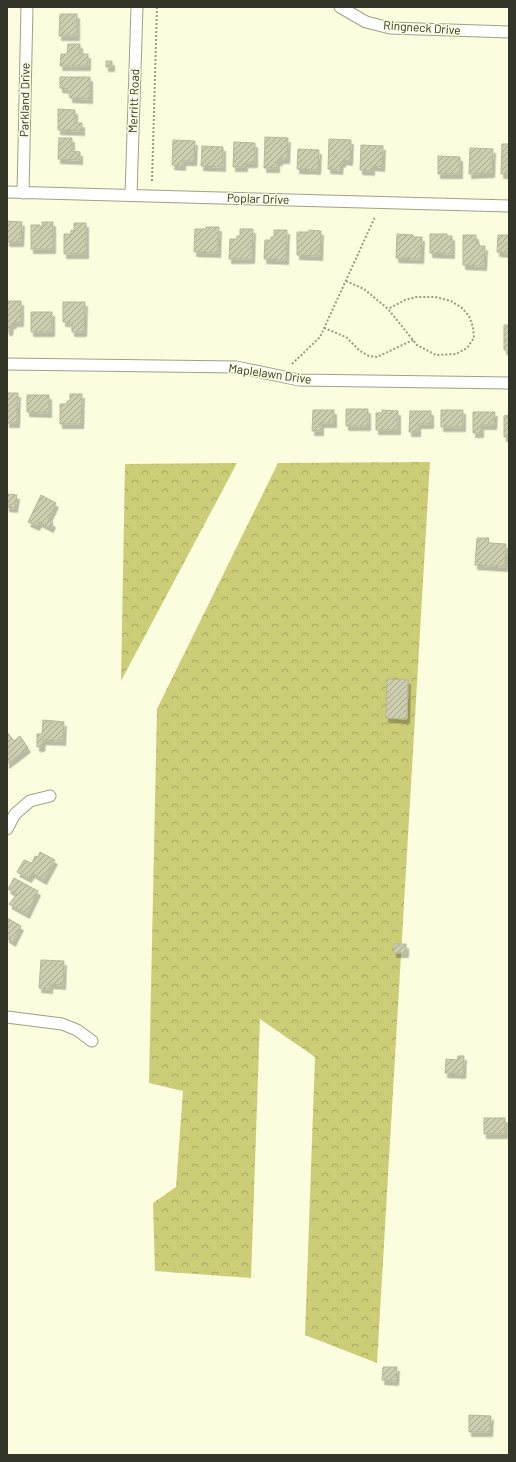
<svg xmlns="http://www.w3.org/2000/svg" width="516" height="1462" viewBox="0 0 516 1462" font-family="Barlow,sans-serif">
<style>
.forest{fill:url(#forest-crowns)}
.building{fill:url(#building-hatch);stroke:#b5b799;filter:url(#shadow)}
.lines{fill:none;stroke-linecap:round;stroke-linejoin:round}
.minor-casing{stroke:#a0a184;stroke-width:13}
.path{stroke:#989a84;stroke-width:2;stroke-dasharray:2 2;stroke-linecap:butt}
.minor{stroke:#fff;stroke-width:11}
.labels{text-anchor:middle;stroke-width:3;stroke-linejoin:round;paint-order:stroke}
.street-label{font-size:12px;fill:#343529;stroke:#fbfdde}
</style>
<defs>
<pattern id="forest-crowns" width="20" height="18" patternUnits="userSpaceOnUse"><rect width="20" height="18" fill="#cbce76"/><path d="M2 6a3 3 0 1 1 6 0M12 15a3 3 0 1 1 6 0" fill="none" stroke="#a6a861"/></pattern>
<pattern id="building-hatch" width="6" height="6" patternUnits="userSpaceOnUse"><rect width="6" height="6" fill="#ccceaf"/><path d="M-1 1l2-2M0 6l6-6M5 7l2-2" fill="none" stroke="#a6a88e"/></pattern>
<filter id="shadow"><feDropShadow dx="2.5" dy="4.5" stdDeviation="0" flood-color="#0004"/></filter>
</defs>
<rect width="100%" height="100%" fill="#fbfdde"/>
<path class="forest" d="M 430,462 L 377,1363 L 305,1335 L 315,1057 L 260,1019 L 251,1278 L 155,1271 L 153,1203 L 176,1187 L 183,1091 L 149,1083 L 157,709 L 278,463 Z
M 237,463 L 121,681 L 125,464 Z"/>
<path class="building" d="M 60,14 L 77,14 L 77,36 L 59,36 Z
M 68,44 L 80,44 L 80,54 L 88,54 L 88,66 L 60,66 L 61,54 L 67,54 Z
M 106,61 L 112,61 L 112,67 L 106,67 Z
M 60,77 L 90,77 L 90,99 L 70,98 L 70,92 L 67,92 L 67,89 L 60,88 Z
M 58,109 L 75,110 L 75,123 L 82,123 L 82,131 L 58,130 Z
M 265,137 L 288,138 L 287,159 L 280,159 L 280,161 L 277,161 L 277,168 L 264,168 Z
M 59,138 L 72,138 L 72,151 L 80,152 L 80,160 L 58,159 Z
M 329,139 L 351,140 L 350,161 L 343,160 L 343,163 L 341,162 L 340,170 L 328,169 Z
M 173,140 L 195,141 L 194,161 L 183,161 L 183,166 L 172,165 Z
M 234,142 L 255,143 L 255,163 L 245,163 L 245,167 L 233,167 Z
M 502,144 L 509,144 L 509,174 L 501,174 Z
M 361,145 L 383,146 L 382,167 L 372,166 L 372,171 L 360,170 Z
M 202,146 L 223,147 L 223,167 L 201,166 Z
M 470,148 L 493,149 L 492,173 L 469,174 Z
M 298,149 L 319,150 L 318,170 L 297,169 Z
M 438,156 L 460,157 L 460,174 L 438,174 Z
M 7,221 L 22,222 L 21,242 L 7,242 Z
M 42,222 L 53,222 L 53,249 L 31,249 L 31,225 L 40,225 L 40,227 L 42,227 Z
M 74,223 L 86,223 L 86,254 L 64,254 L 64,234 L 71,234 L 71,230 L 74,231 Z
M 206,227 L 219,227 L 218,253 L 194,252 L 195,229 L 206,229 Z
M 240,229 L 253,229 L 252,259 L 229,259 L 230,239 L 237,239 L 237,236 L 240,236 Z
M 274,230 L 287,230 L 286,260 L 264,259 L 265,240 L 271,240 L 271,237 L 274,237 Z
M 309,230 L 321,231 L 320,256 L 297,255 L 297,232 L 309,232 Z
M 397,234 L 413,235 L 413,237 L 422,237 L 421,259 L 396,258 Z
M 430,234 L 447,234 L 447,236 L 452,236 L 452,254 L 430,253 Z
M 463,235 L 476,235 L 476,242 L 479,242 L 479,246 L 485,246 L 484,266 L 463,265 Z
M 498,235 L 509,235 L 509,253 L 497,252 Z
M 7,301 L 21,301 L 21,322 L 14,322 L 14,324 L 11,324 L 10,331 L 7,331 Z
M 63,302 L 85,302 L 84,332 L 72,332 L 72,325 L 69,325 L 70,322 L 63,322 Z
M 31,312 L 52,312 L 52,332 L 31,332 Z
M 504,325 L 509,325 L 509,350 L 504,350 Z
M 7,393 L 18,393 L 17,423 L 7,423 Z
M 70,394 L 82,394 L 81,424 L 60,424 L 60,404 L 67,404 L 67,401 L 70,401 Z
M 27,395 L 49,395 L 49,413 L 27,412 Z
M 346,409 L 368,409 L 368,426 L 346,426 Z
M 313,410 L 334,410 L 334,423 L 321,423 L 321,431 L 312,431 Z
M 382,410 L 398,411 L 398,430 L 376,430 L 376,413 L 382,413 Z
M 441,410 L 463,410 L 463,427 L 441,427 Z
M 410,411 L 431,411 L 431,424 L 418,424 L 418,432 L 409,432 Z
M 473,412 L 495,412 L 494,425 L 481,425 L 481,433 L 473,433 Z
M 509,415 L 509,437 L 504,437 L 504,416 Z
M 7,494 L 17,495 L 15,508 L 7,507 Z
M 41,495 L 56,503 L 48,520 L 53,523 L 51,528 L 39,522 L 37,526 L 28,522 Z
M 477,538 L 489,538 L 488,543 L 506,544 L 505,567 L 475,565 Z
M 387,679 L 408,680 L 407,719 L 386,718 Z
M 43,720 L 64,722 L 63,741 L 43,740 L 42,747 L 37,747 L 37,734 L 42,734 Z
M 7,732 L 14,741 L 20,736 L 28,748 L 7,764 Z
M 40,852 L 55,860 L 44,880 L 32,873 L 29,878 L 17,872 L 24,860 L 32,863 L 35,856 L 38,857 Z
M 14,878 L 38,891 L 27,914 L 9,904 L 17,894 L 8,889 Z
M 7,918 L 21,926 L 13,942 L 7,938 Z
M 394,944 L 406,944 L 406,953 L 394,953 Z
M 41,960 L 64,961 L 63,985 L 50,984 L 50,989 L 39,988 Z
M 458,1056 L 464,1056 L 463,1074 L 445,1073 L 446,1059 L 457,1060 Z
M 484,1118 L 505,1118 L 505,1134 L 484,1134 Z
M 383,1367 L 397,1367 L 396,1381 L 382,1380 Z
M 469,1415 L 491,1416 L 490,1432 L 469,1432 Z"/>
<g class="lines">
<g class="minor-casing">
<path id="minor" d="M 340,7 L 366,22 L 390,28 L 509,32
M 7,192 L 509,206
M 23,193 L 27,7
M 131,195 L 137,7
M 7,364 L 236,367 L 299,380 L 509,383
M 7,829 L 15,814 L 30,801 L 50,796
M 7,1017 L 62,1024 L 77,1030 L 92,1041"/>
</g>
<path class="path" d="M 152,181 L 157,7
M 346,281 L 364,289 L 388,309 L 417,345 L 436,355 L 456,354 L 467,348 L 474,338 L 473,327 L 469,316 L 462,308 L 451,301 L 435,297 L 416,297 L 405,300 L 388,309
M 324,328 L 346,337 L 360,351 L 369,356 L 377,357 L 413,340
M 292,364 L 320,337 L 375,217"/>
<use href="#minor" class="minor"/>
</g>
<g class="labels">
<g class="street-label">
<text transform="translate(422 28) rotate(4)" y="4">Ringneck Drive</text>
<text transform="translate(25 100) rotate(-89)" y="4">Parkland Drive</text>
<text transform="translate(134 101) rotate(-88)" y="4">Merritt Road</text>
<text transform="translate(258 199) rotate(2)" y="4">Poplar Drive</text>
<text transform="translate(270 374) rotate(8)" y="4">Maplelawn Drive</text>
</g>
</g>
<rect width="516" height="1462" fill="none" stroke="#343529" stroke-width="16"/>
</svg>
